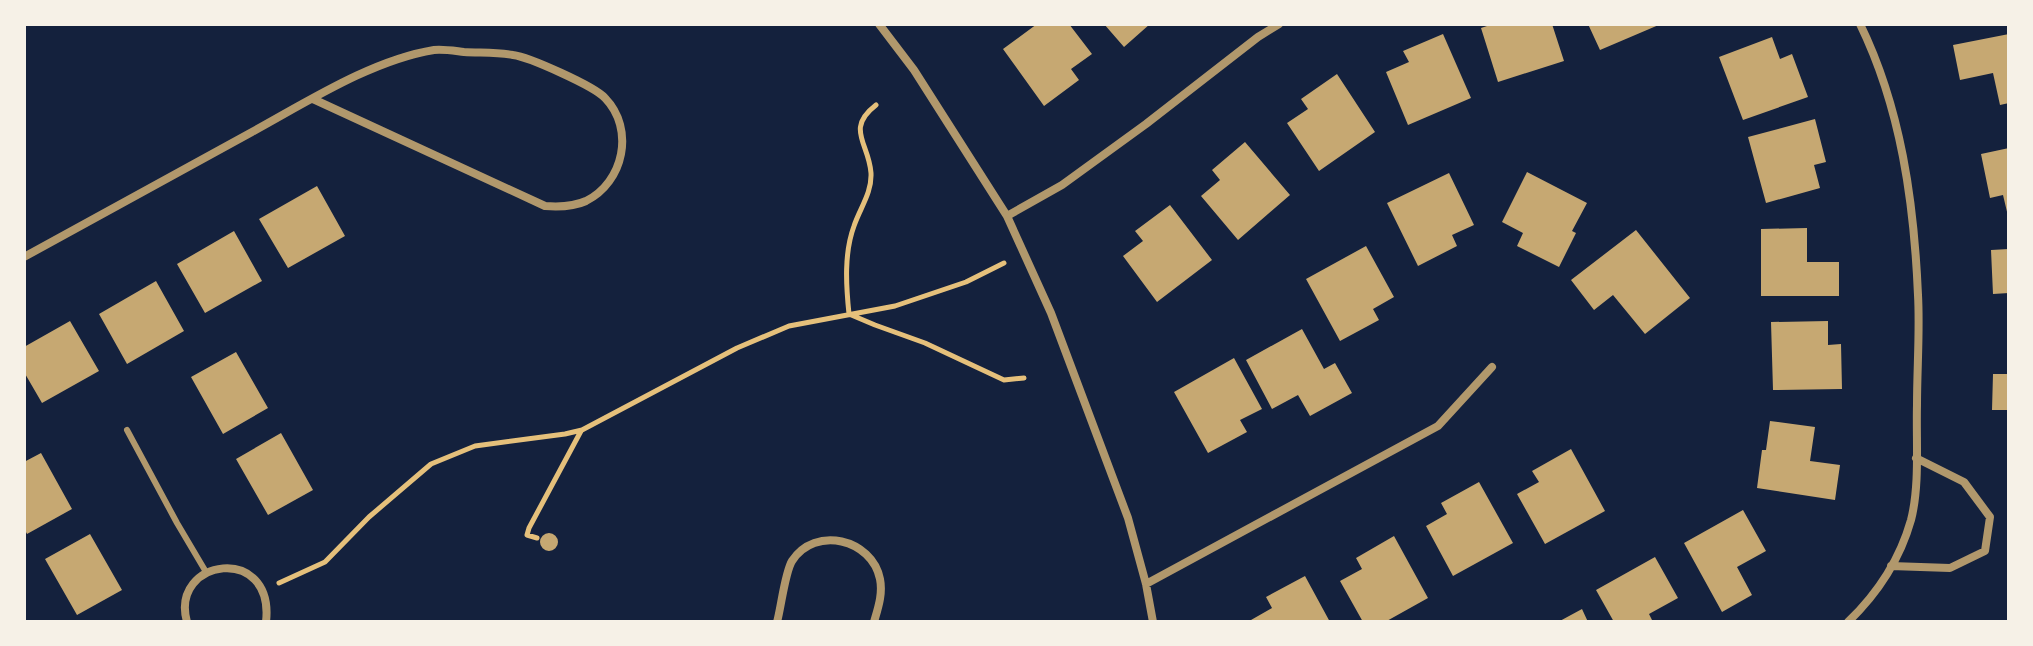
<svg xmlns="http://www.w3.org/2000/svg" width="2033" height="646" viewBox="0 0 2033 646" font-family="Inter,sans-serif">
<style>
.building{fill:#c6a872}
.lines{fill:none;stroke-linecap:round;stroke-linejoin:round}
.path{stroke:#e5c07b;stroke-width:5}
.service{stroke:#b1986c;stroke-width:6}
.minor{stroke:#b1986c;stroke-width:8}
</style>
<rect width="100%" height="100%" fill="#14213d"/>
<path class="building" d="M 1037,24 L 1069,24 L 1092,54 L 1071,69 L 1079,80 L 1044,106 L 1003,49 Z
M 1104,24 L 1150,24 L 1124,47 Z
M 1493,24 L 1552,24 L 1564,61 L 1498,82 L 1481,28 Z
M 1588,24 L 1661,24 L 1600,50 Z
M 1443,34 L 1471,98 L 1408,125 L 1386,72 L 1409,62 L 1403,51 Z
M 2009,34 L 2009,103 L 2000,105 L 1993,73 L 1960,80 L 1953,45 Z
M 1772,37 L 1780,59 L 1792,54 L 1808,97 L 1743,120 L 1719,57 Z
M 1337,74 L 1375,132 L 1319,171 L 1287,123 L 1308,109 L 1301,99 Z
M 1815,119 L 1826,162 L 1814,165 L 1820,188 L 1766,203 L 1748,137 Z
M 1245,142 L 1290,195 L 1238,240 L 1201,196 L 1220,180 L 1212,170 Z
M 2009,148 L 2009,216 L 2008,216 L 2003,195 L 1990,198 L 1981,154 Z
M 1527,172 L 1587,203 L 1572,231 L 1576,233 L 1559,267 L 1517,246 L 1523,233 L 1502,222 Z
M 1449,173 L 1474,225 L 1452,235 L 1457,246 L 1418,266 L 1387,203 Z
M 317,186 L 345,236 L 288,268 L 259,219 Z
M 1170,205 L 1212,260 L 1157,302 L 1123,256 L 1143,241 L 1135,231 Z
M 1807,228 L 1807,262 L 1839,262 L 1839,296 L 1761,296 L 1761,229 Z
M 1636,230 L 1690,298 L 1645,334 L 1613,295 L 1594,310 L 1571,280 Z
M 234,231 L 262,281 L 205,313 L 177,264 Z
M 1366,246 L 1394,297 L 1373,309 L 1379,320 L 1340,341 L 1306,279 Z
M 2009,249 L 2009,293 L 1993,294 L 1991,250 Z
M 156,281 L 184,331 L 127,364 L 99,314 Z
M 70,321 L 99,371 L 42,403 L 24,372 L 24,347 Z
M 1828,321 L 1828,345 L 1841,344 L 1842,389 L 1773,390 L 1771,322 Z
M 1302,329 L 1324,369 L 1335,363 L 1352,393 L 1310,416 L 1298,395 L 1272,409 L 1246,360 Z
M 236,352 L 268,408 L 223,434 L 191,377 Z
M 1234,358 L 1262,409 L 1240,420 L 1247,432 L 1208,453 L 1174,392 Z
M 1993,374 L 2009,374 L 2009,410 L 1992,410 Z
M 1770,421 L 1815,427 L 1810,461 L 1840,465 L 1835,500 L 1757,488 L 1762,450 L 1766,450 Z
M 281,433 L 313,490 L 268,515 L 236,459 Z
M 1571,449 L 1605,511 L 1545,544 L 1517,494 L 1539,482 L 1532,471 Z
M 41,453 L 72,509 L 27,534 L 24,528 L 24,462 Z
M 1479,482 L 1513,543 L 1453,576 L 1426,526 L 1447,514 L 1441,503 Z
M 1743,510 L 1766,551 L 1737,567 L 1752,595 L 1722,612 L 1684,543 Z
M540 542a9 9 0 1 1 18 0a9 9 0 1 1-18 0Z
M 90,534 L 122,590 L 77,615 L 45,559 Z
M 1394,536 L 1428,598 L 1385,622 L 1363,622 L 1340,581 L 1362,569 L 1356,558 Z
M 1655,557 L 1678,598 L 1649,614 L 1653,622 L 1614,622 L 1596,590 Z
M 1305,576 L 1330,622 L 1252,622 L 1251,620 L 1272,608 L 1266,597 Z
M 1582,609 L 1588,622 L 1558,622 Z"/>
<g class="lines">
<path class="path" d="M 876,105 C 845,129 869,143 871,173 C 872,193 860,208 854,226 C 844,253 846,285 849,314 L 875,325 L 925,343 L 1004,380 L 1024,378
M 537,538 L 527,535 L 529,528 L 581,431
M 279,583 L 325,562 L 369,517 L 431,464 L 475,446 L 565,434 L 582,430 L 737,348 L 789,326 L 895,306 L 966,282 L 1004,263"/>
<path class="service" d="M 127,430 L 177,523 L 206,572"/>
<path class="minor" d="M 879,24 L 914,70 L 1007,216 L 1051,313 L 1128,518 L 1146,584 L 1153,622
M 1007,216 L 1062,185 L 1146,124 L 1258,37 L 1279,24
M 24,257 C 100,216 176,174 252,132 C 307,102 372,60 434,50 C 444,49 455,51 464,52 C 480,53 497,52 513,55 C 529,57 594,86 605,98 C 635,129 624,182 586,201 C 573,207 559,207 545,206 L 313,99
M 1891,566 L 1950,568 L 1985,551 L 1990,517 L 1964,482 L 1916,458
M 1146,584 L 1438,426 L 1492,367
M 187,622 C 169,558 275,543 266,622
M 777,622 C 781,608 785,572 792,561 C 815,525 872,539 880,579 C 883,594 878,608 874,622
M 1848,622 C 1877,594 1900,559 1911,520 C 1920,485 1916,441 1917,405 C 1917,368 1920,331 1918,295 C 1914,202 1901,108 1860,24"/>
</g>
<rect width="2033" height="646" fill="none" stroke="#f6f1e7" stroke-width="52"/>
</svg>
